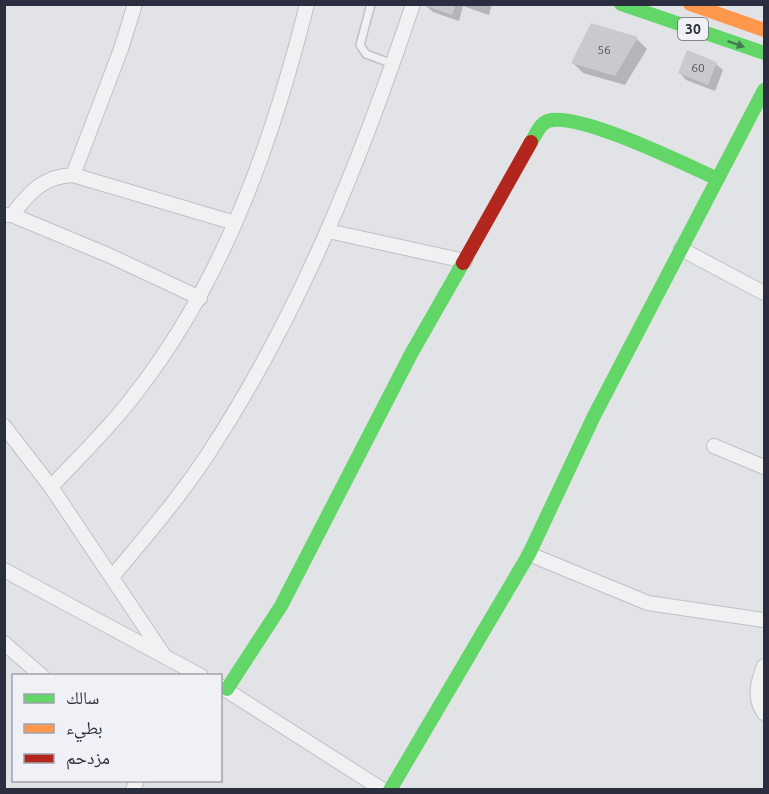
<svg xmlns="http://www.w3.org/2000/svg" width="769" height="794" viewBox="0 0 769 794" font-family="Ubuntu,'Noto Naskh Arabic',sans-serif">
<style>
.shadow{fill:#0003}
.building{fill:#c8cacd}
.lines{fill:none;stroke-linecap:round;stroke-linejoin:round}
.lane-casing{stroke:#c0c1c4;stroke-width:10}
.street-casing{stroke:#c0c1c4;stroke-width:16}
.lane{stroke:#f1f1f3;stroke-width:7}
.street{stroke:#f1f1f3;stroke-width:14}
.fast{stroke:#63d668;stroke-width:14}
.slow{stroke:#ff974d;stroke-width:14}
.jam{stroke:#b3261e;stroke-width:14}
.oneway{fill:#447a51}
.labels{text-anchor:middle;stroke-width:6;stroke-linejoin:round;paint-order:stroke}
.number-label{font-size:12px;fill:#535663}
.shield{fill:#eff1f6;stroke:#656875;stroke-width:1.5}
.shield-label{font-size:14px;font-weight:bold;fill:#2a2e3e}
</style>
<rect width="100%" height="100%" fill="#e2e3e6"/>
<path class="shadow" d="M 492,4 L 489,15 L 463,6 L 459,21 L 433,12 L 426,6 Z
M 592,25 L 637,39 L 647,49 L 625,85 L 583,73 L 573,63 Z
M 688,52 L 716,64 L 723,70 L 715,91 L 686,80 L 680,73 Z"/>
<path class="building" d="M 421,4 L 456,4 L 452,15 Z
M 591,23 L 638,37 L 615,76 L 571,63 Z
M 687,50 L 717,62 L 708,85 L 678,73 Z"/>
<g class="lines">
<g class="lane-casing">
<path id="lane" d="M 371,4 L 360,45 L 366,54 L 393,64"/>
</g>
<g class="street-casing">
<path id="street" d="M 73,175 L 121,49 L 135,4
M 4,215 L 12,215 L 108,255 L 200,298
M 12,215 C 29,193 43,176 73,175 L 235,223
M 328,231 L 465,261
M 681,249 L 764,293
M 4,426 L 51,487 L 163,654
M 714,446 L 764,467
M 51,487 C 81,455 113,424 139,389 C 225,277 273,140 307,4
M 529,554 L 648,603 L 764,620
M 4,570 L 201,676
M 112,577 C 146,536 181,496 210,451 C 300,313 361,160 413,4
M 4,643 L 42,676
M 764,666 C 758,682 753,697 764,713
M 220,686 L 383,790
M 133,790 L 137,780"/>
</g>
<use href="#lane" class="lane"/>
<use href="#street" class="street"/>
<path class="fast" d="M 621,4 L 764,53
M 531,142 C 536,135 539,124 548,121 C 578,111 686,165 718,179
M 227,689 L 281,606 L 411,354 L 463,263
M 390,790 L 529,554 L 594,416 L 764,90"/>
<path class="slow" d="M 690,4 L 764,30"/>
<path class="jam" d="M 463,263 L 531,142"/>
</g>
<defs><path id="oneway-solid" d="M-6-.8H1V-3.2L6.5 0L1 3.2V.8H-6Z" transform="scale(1.5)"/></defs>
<use class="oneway" href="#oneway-solid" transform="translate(736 44) rotate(19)"/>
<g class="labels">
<g class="number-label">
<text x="604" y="54">56</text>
<text x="698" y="72">60</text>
</g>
<rect class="shield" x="678" y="18" width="30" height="22" rx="4.5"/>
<g class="shield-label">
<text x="693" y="34">30</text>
</g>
</g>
<rect width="769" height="794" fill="none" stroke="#2a2e3e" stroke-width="12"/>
<rect x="12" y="674" width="210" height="108" fill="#eff1f6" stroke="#a0a3ac" stroke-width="1.5"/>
<rect x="24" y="694" width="30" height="9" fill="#63d668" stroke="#a0a3ac" stroke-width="1.5"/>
<text x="66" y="704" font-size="18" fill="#2a2e3e">سالك</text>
<rect x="24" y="724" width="30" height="9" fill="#ff974d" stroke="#a0a3ac" stroke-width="1.5"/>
<text x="66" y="734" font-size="18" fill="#2a2e3e">بطيء</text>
<rect x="24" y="754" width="30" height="9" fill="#b3261e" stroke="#a0a3ac" stroke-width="1.5"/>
<text x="66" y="764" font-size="18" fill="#2a2e3e">مزدحم</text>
</svg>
